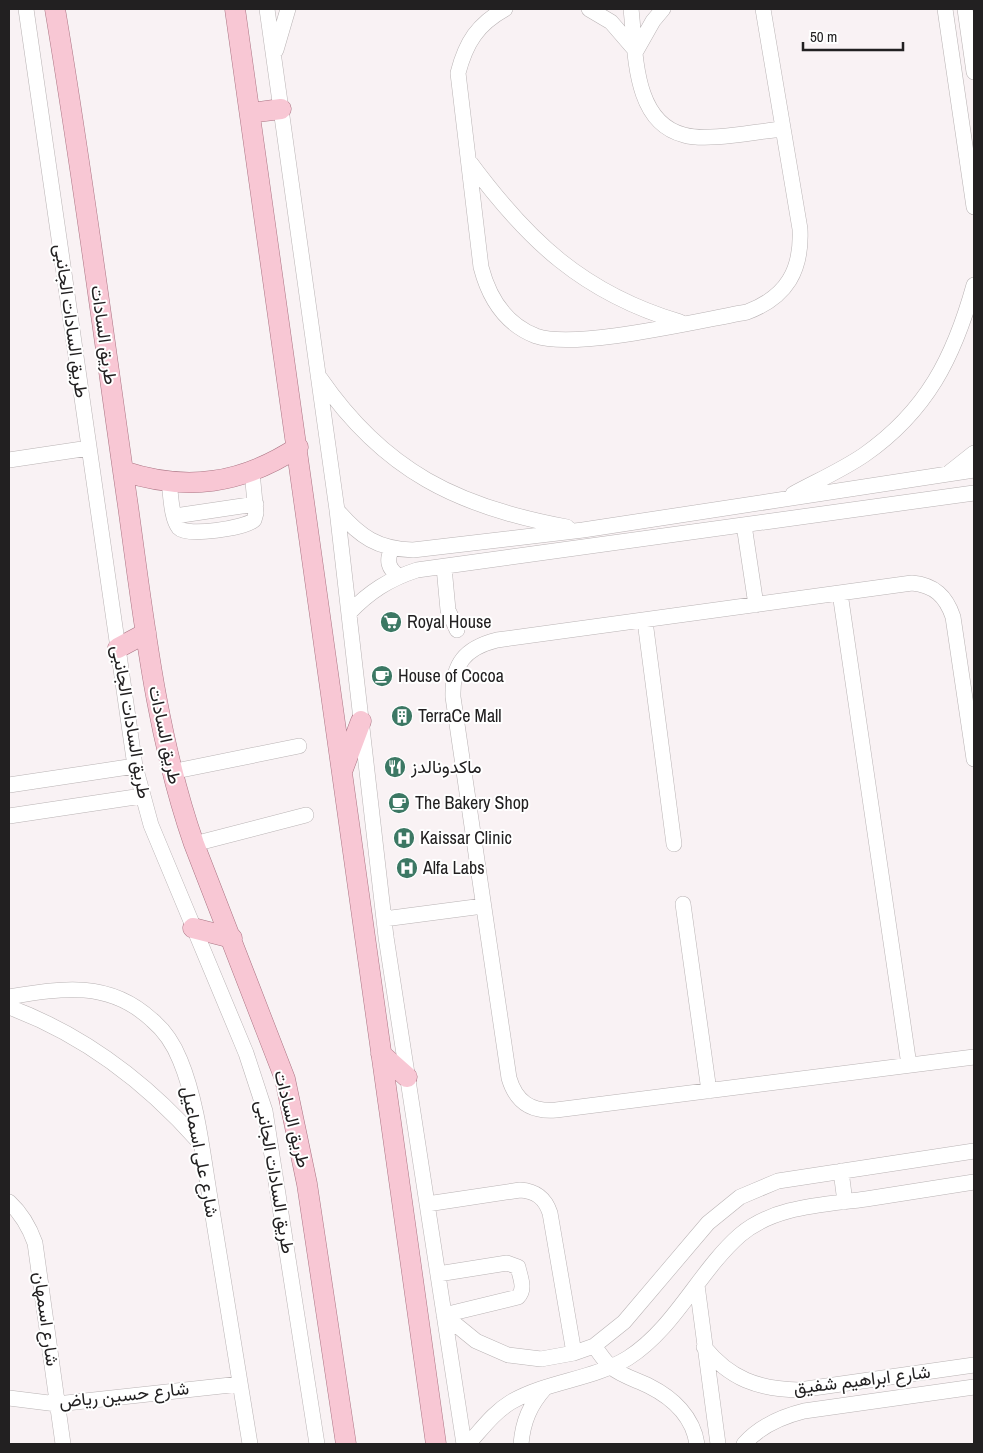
<svg xmlns="http://www.w3.org/2000/svg" width="983" height="1453" viewBox="0 0 983 1453" font-family="'Archivo Narrow',Vazirmatn,sans-serif">
<style>
.lines{fill:none;stroke-linecap:round;stroke-linejoin:round}
.minor-casing{stroke:#b9b3b4;stroke-width:16}
.major-casing{stroke:#aa7483;stroke-width:21}
.minor{stroke:#fff;stroke-width:15}
.major{stroke:#f8c7d4;stroke-width:20}
.labels{text-anchor:middle;stroke-width:4;stroke-linejoin:round;paint-order:stroke}
.street-label{font-size:18px;fill:#222021;stroke:#fff}
.poi-label{font-size:18px;fill:#222021;stroke:#fff;text-anchor:start}
</style>
<rect width="100%" height="100%" fill="#f9f2f4"/>
<g class="lines">
<g class="minor-casing">
<path id="minor" d="M 26,9 L 135,766 L 151,825 L 246,1053 L 265,1111 L 317,1444
M 267,9 L 337,510 L 386,937 L 464,1444
M 505,9 C 478,24 466,42 458,73 L 481,267 C 489,298 505,324 536,336 C 576,350 701,320 747,312 C 787,297 802,270 800,229 L 763,9
M 589,9 L 611,22 L 636,51 L 653,21 L 663,9
M 631,9 C 636,50 632,122 684,135 C 708,142 757,131 783,129
M 945,9 L 974,207
M 965,9 L 974,72
M 276,50 L 288,9
M 469,161 C 528,241 583,293 680,322
M 320,378 C 384,471 458,507 567,527
M 9,460 L 89,448
M 950,472 L 974,453
M 169,482 C 171,495 171,518 179,528 C 187,537 245,528 254,520 L 256,513 L 252,472
M 793,494 C 817,481 842,470 864,455 C 927,411 954,357 974,285
M 337,510 C 360,537 378,549 413,550 L 583,530 L 974,470
M 175,516 L 256,504
M 744,525 L 756,605
M 392,549 C 386,560 388,569 399,576
M 444,567 L 448,610 L 457,630
M 840,593 L 909,1065
M 349,613 C 369,592 389,579 417,570 L 974,493
M 645,621 L 674,844
M 974,759 L 953,617 C 946,596 934,585 912,583 L 497,640 C 465,648 452,664 453,697 L 509,1078 C 516,1102 531,1112 556,1110 L 974,1057
M 171,772 L 299,746
M 9,785 L 135,766
M 9,816 L 142,796
M 194,844 L 306,815
M 683,904 L 709,1091
M 384,919 L 483,906
M 9,997 C 62,988 109,980 152,1020 C 164,1030 174,1045 180,1060 C 198,1103 203,1158 211,1204 C 224,1284 237,1364 250,1444
M 9,1007 C 84,1035 146,1082 199,1142
M 841,1171 L 845,1202
M 9,1202 C 22,1214 29,1226 35,1243 L 63,1444
M 427,1204 L 520,1190 C 536,1191 545,1198 550,1213 L 574,1353
M 438,1274 L 507,1263 L 518,1267 C 520,1277 526,1289 518,1297 L 444,1315
M 697,1285 L 718,1444
M 444,1315 L 476,1341 L 508,1355 L 541,1359 L 574,1353 L 594,1346 L 624,1322 L 708,1223 L 740,1197 L 778,1181 L 974,1151
M 594,1346 C 599,1352 604,1361 611,1367 C 622,1376 637,1380 649,1386 C 673,1398 693,1417 697,1444
M 704,1347 C 730,1379 758,1389 799,1390 L 974,1365
M 9,1398 L 57,1404 L 240,1384
M 468,1444 C 482,1429 493,1413 511,1402 C 547,1381 592,1380 628,1358 C 675,1328 699,1271 740,1235 C 774,1206 823,1205 866,1199 C 902,1193 938,1188 974,1182
M 521,1444 C 523,1421 530,1405 545,1388
M 744,1444 C 760,1426 780,1417 804,1411 L 974,1387"/>
</g>
<g class="major-casing">
<path id="major" d="M 55,9 C 83,174 104,340 128,506 C 144,621 156,735 194,844 L 285,1079 L 307,1184 L 346,1444
M 235,9 L 436,1444
M 250,113 L 281,109
M 123,471 C 186,492 242,484 298,447
M 118,648 L 146,633
M 343,769 L 361,721
M 193,928 L 232,938
M 381,1054 L 407,1077"/>
</g>
<use href="#minor" class="minor"/>
<use href="#major" class="major"/>
</g>
<defs>
<g id="supermarket-disc" transform="scale(1.125)"><circle r="9.5" fill="#3c7864" stroke="#fff"/><path d="M-6-5.5h2.5l.6 2H6L4.5 2H-2.5L-4.4-4H-6ZM-1.5 3.2a1.3 1.3 0 1 0 .1 0ZM3 3.2a1.3 1.3 0 1 0 .1 0Z" fill="#fff"/></g>
<g id="cafe-disc" transform="scale(1.125)"><circle r="9.5" fill="#3c7864" stroke="#fff"/><path d="M-5.5-4.5H6V0H3Q3 3.5 0 3.5H-2.5Q-5.5 3.5-5.5 0ZM3-3.2v2h1.7v-2ZM-6 4.5H4V6H-6Z" fill="#fff"/></g>
<g id="building-disc" transform="scale(1.125)"><circle r="9.5" fill="#3c7864" stroke="#fff"/><path d="M-4-6H4V6H1V3H-1V6H-4ZM-2.5-4.3h1.7v1.8h-1.7ZM.8-4.3h1.7v1.8H.8ZM-2.5-1h1.7V.8h-1.7ZM.8-1h1.7V.8H.8Z" fill="#fff"/></g>
<g id="restaurant-disc" transform="scale(1.125)"><circle r="9.5" fill="#3c7864" stroke="#fff"/><path d="M-5-6h1v4h1v-4h1v4h1v-4h1v5L-1.5 .5V6h-2V.5L-5-1ZM5-6V6H3V1.5H1.5Q1.5-4 5-6Z" fill="#fff"/></g>
<g id="hospital-disc" transform="scale(1.125)"><circle r="9.5" fill="#3c7864" stroke="#fff"/><path d="M-5-5h3v3.5h4V-5h3V5h-3V1.5h-4V5h-3Z" fill="#fff"/></g>
</defs>
<g fill-rule="evenodd">
<use href="#supermarket-disc" x="391" y="622"/>
<use href="#cafe-disc" x="382" y="676"/>
<use href="#building-disc" x="402" y="716"/>
<use href="#restaurant-disc" x="395" y="767"/>
<use href="#cafe-disc" x="399" y="803"/>
<use href="#hospital-disc" x="404" y="838"/>
<use href="#hospital-disc" x="407" y="868"/>
</g>
<g class="labels">
<g class="street-label">
<text transform="translate(71 321) rotate(82)" y="6">طريق السادات الجانبى</text>
<text transform="translate(104 335) rotate(82)" y="6">طريق السادات</text>
<text transform="translate(131 722) rotate(80)" y="6">طريق السادات الجانبى</text>
<text transform="translate(165 735) rotate(78)" y="6">طريق السادات</text>
<text transform="translate(292 1119) rotate(76)" y="6">طريق السادات</text>
<text transform="translate(200 1152) rotate(79)" y="6">شارع على اسماعيل</text>
<text transform="translate(275 1177) rotate(80)" y="6">طريق السادات الجانبى</text>
<text transform="translate(46 1319) rotate(82)" y="6">شارع اسمهان</text>
<text transform="translate(862 1380) rotate(-7)" y="6">شارع ابراهيم شفيق</text>
<text transform="translate(124 1395) rotate(-6)" y="6">شارع حسين رياض</text>
</g>
<g class="poi-label">
<text x="407" y="628">Royal House</text>
<text x="398" y="682">House of Cocoa</text>
<text x="418" y="722">TerraCe Mall</text>
<text x="411" y="773">ماكدونالدز</text>
<text x="415" y="809">The Bakery Shop</text>
<text x="420" y="844">Kaissar Clinic</text>
<text x="423" y="874">Alfa Labs</text>
</g>
</g>
<rect width="983" height="1453" fill="none" stroke="#222021" stroke-width="20"/>
<path d="M803 42v8h100v-8" fill="none" stroke="#222021" stroke-width="2.5"/>
<text x="810" y="42" font-size="15" fill="#222021" stroke="#ffffff" stroke-width="4" paint-order="stroke">50 m</text>
</svg>
